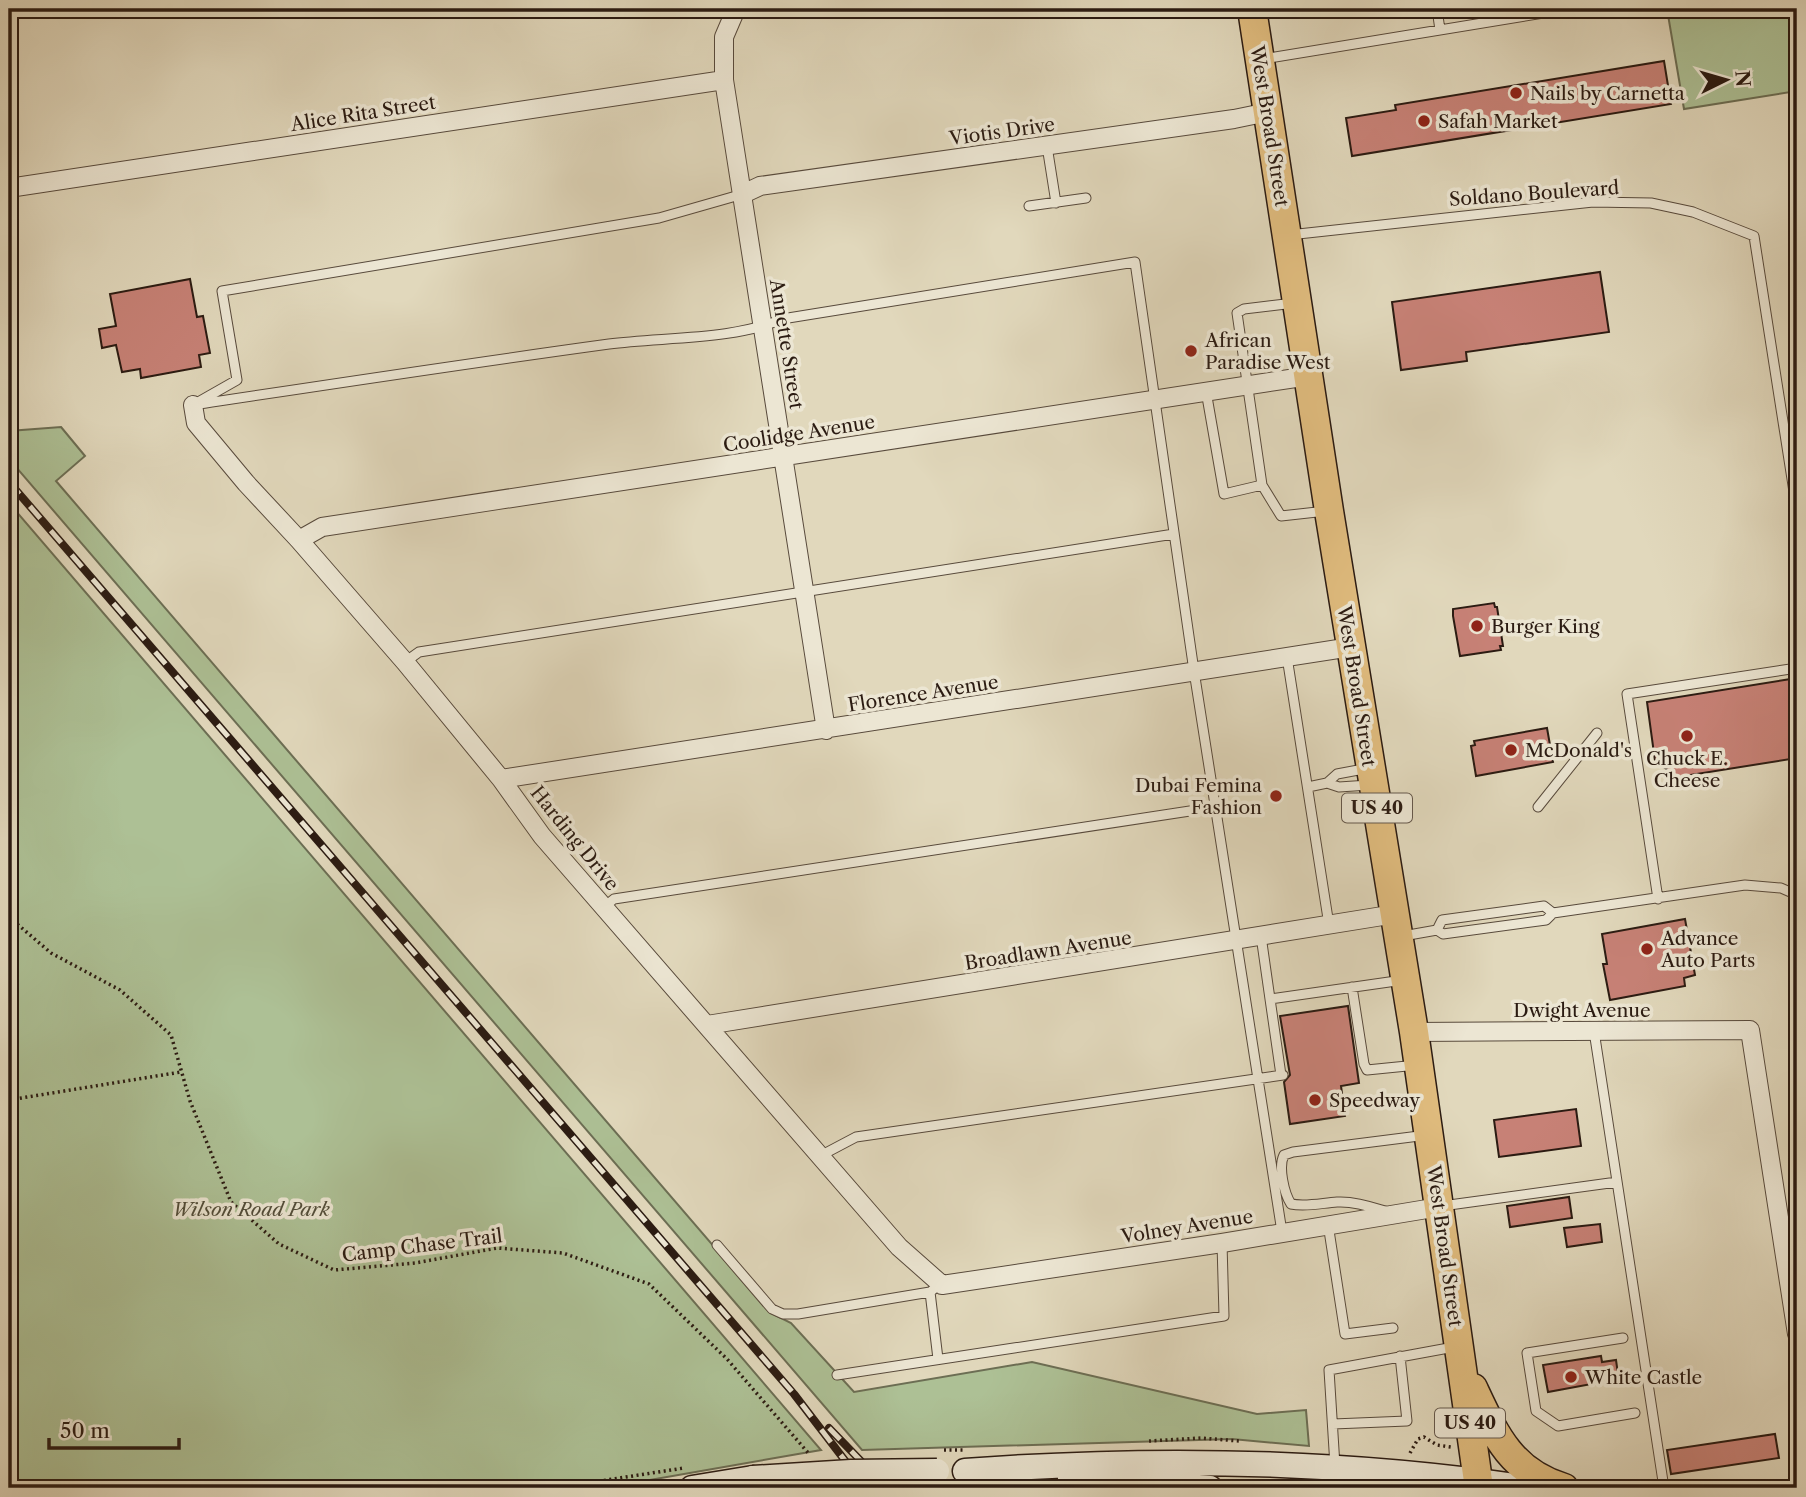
<svg xmlns="http://www.w3.org/2000/svg" width="1806" height="1497" viewBox="0 0 1806 1497" font-family="'Libre Caslon Text',serif">
<style>
.green{fill:#adc095;stroke:#6c6e54;stroke-width:2}
.building{fill:#c78176;stroke:#2b1b12;stroke-width:2}
.lines{fill:none;stroke-linecap:round;stroke-linejoin:round}
.lane-casing{stroke:#584a3c;stroke-width:11}
.street-casing{stroke:#584a3c;stroke-width:20}
.secondary-casing{stroke:#2b1b12;stroke-width:27}
.primary-casing{stroke:#2b1b12;stroke-width:31}
.path{stroke:#2b1b12;stroke-width:3.5;stroke-dasharray:2 3.5;stroke-linecap:butt}
.lane{stroke:#ece6d3;stroke-width:9}
.street{stroke:#ece6d3;stroke-width:18}
.secondary{stroke:#ece6d3;stroke-width:24}
.primary{stroke:#e0bc7e;stroke-width:28}
.rail-casing{stroke:#2b1b12;stroke-width:8}
.rail{stroke:#ece6d3;stroke-width:5;stroke-dasharray:16;stroke-linecap:butt}
.secondary-bridge-casing{stroke:#2b1b12;stroke-width:27;stroke-linecap:butt}
.secondary-bridge{stroke:#ece6d3;stroke-width:24}
.poi-dot{fill:#8f2418;stroke:#ece6d3;stroke-width:2.5}
.labels{text-anchor:middle;stroke-width:7;stroke-linejoin:round;paint-order:stroke}
.shield{fill:#ece6d3;stroke:#65584c;stroke-width:2}
.shield-label{font-size:18px;font-weight:bold;fill:#2b1b12}
.poi-label{font-size:19px;fill:#2b1b12;stroke:#ece6d3;text-anchor:start}
.street-label{font-size:19px;fill:#2b1b12;stroke:#ece6d3}
.park-label{font-size:19px;font-style:italic;fill:#524d39;stroke:#ece6d3}
</style>
<rect width="100%" height="100%" fill="#e1d8bc"/>
<filter id="stains"><feTurbulence type="fractalNoise" baseFrequency=".00286" numOctaves="4"/><feColorMatrix values="0 0 0 0 .2 0 0 0 0 .09 0 0 0 0 .02 0 0 0 .5 -.17"/></filter>
<radialGradient id="worn" r=".72"><stop offset=".6" stop-color="#630" stop-opacity="0"/><stop offset="1" stop-color="#630" stop-opacity=".3"/></radialGradient>
<path class="green" d="M 1667,9 L 1797,9 L 1797,91 L 1684,109 Z
M 61,427 L 85,456 L 56,481 L 771,1313 L 791,1323 L 854,1392 L 1032,1362 L 1257,1414 L 1306,1410 L 1309,1446 L 1232,1439 L 862,1450 L 9,459 L 9,431 Z
M 9,503 L 821,1450 L 604,1488 L 9,1488 Z
M 892,1483 L 979,1488 L 896,1488 Z"/>
<path class="building" d="M 1664,61 L 1671,104 L 1352,156 L 1346,118 L 1396,110 L 1395,105 Z
M 1600,272 L 1609,332 L 1466,352 L 1467,361 L 1401,370 L 1392,302 Z
M 190,279 L 197,317 L 203,316 L 210,353 L 199,355 L 201,367 L 141,378 L 140,369 L 122,372 L 116,345 L 102,348 L 99,329 L 116,326 L 110,294 Z
M 1494,603 L 1495,607 L 1497,607 L 1503,646 L 1500,646 L 1501,650 L 1460,656 L 1453,616 L 1453,609 Z
M 1797,678 L 1797,758 L 1678,777 L 1655,761 L 1647,702 Z
M 1547,728 L 1553,762 L 1476,776 L 1471,746 L 1475,745 L 1474,741 Z
M 1685,919 L 1695,975 L 1684,978 L 1685,986 L 1610,1000 L 1603,964 L 1607,964 L 1602,934 Z
M 1348,1006 L 1359,1083 L 1341,1086 L 1345,1116 L 1290,1124 L 1284,1082 L 1290,1075 L 1280,1016 Z
M 1576,1109 L 1581,1146 L 1499,1157 L 1494,1120 Z
M 1569,1197 L 1572,1218 L 1510,1227 L 1507,1206 Z
M 1600,1224 L 1602,1242 L 1567,1247 L 1564,1228 Z
M 1601,1356 L 1602,1362 L 1616,1360 L 1618,1374 L 1596,1378 L 1597,1383 L 1548,1392 L 1543,1365 Z
M 1775,1434 L 1779,1458 L 1671,1474 L 1667,1450 Z"/>
<g class="lines">
<g class="lane-casing">
<path id="lane" d="M 1437,9 L 1440,30
M 1263,59 L 1568,9
M 1047,146 L 1056,203
M 743,194 L 659,218 L 222,291 L 237,380 L 193,405 C 332,384 470,363 609,344 C 662,337 735,340 782,319 L 1135,262 L 1194,671 L 1282,1232
M 1029,206 L 1086,198
M 1289,235 L 1593,202 L 1651,203 L 1693,212 L 1754,236 L 1797,511
M 1206,391 L 1224,494 L 1262,485 L 1237,313 L 1244,309 L 1294,303
M 1262,485 L 1281,516 L 1326,511
M 1287,657 L 1329,925
M 405,662 L 419,652 L 1174,534
M 1327,783 L 1339,787 L 1369,785
M 1308,787 L 1327,783 L 1337,774 L 1369,768
M 1538,807 L 1597,733
M 1658,899 L 1627,694 L 1797,668
M 604,907 L 614,899 L 1216,807
M 1437,930 L 1442,920 L 1544,906 L 1553,913
M 1261,936 L 1270,999 L 1403,980
M 1403,936 L 1437,930 L 1443,934 L 1546,920 L 1553,913 L 1745,885 L 1781,888 L 1797,895
M 1352,987 L 1364,1064 L 1367,1070 L 1417,1065
M 1270,999 L 1281,1075
M 1594,1031 L 1664,1488
M 820,1156 L 856,1137 L 1283,1075
M 1442,1206 L 1617,1182
M 1388,1212 C 1371,1207 1354,1201 1337,1202 C 1322,1203 1306,1207 1291,1204 C 1284,1193 1278,1167 1284,1155 L 1293,1152 L 1427,1135
M 1328,1224 L 1345,1334 L 1393,1328
M 717,1245 L 772,1309 L 783,1314 L 798,1314 L 930,1292
M 934,1289 L 930,1292 L 938,1359
M 1623,1338 L 1527,1353 L 1536,1411 L 1558,1426 L 1635,1413
M 837,1375 L 1224,1316 L 1222,1243
M 1333,1424 L 1407,1421 L 1400,1356
M 1335,1466 L 1329,1370 L 1454,1347"/>
</g>
<g class="street-casing">
<path id="street" d="M 736,9 L 724,37 L 724,80 L 826,730
M 9,188 L 724,80
M 743,194 L 760,186 L 1234,119 L 1268,112
M 193,405 L 196,423 L 246,483 L 299,540 L 405,662 L 501,779 L 542,836 L 899,1247 L 942,1285 L 1222,1243 L 1439,1207
M 299,540 L 322,527 L 1309,376
M 501,779 L 1351,647
M 707,1025 L 1395,914
M 1414,1032 L 1750,1030 L 1797,1334"/>
</g>
<g class="secondary-casing">
<path id="secondary" d="M 965,1471 C 1153,1457 1341,1460 1528,1488
M 1070,1479 L 1210,1488
M 692,1488 L 753,1478"/>
</g>
<g class="primary-casing">
<path id="primary" d="M 1252,9 L 1329,511 L 1414,1032 L 1479,1488
M 1473,1388 C 1495,1435 1511,1472 1564,1488"/>
</g>
<path class="path" d="M 9,917 L 51,953 L 120,990 L 171,1035 L 190,1101 L 231,1202 L 279,1244 L 334,1270 L 415,1263 L 497,1248 L 563,1253 L 649,1284 L 727,1359 L 810,1455
M 9,1100 L 181,1072
M 1149,1441 L 1201,1438 L 1239,1441
M 944,1450 L 963,1450
M 1410,1453 L 1418,1439 L 1424,1437 L 1437,1445 L 1451,1447
M 555,1488 L 684,1468"/>
<use href="#lane" class="lane"/>
<use href="#street" class="street"/>
<use href="#secondary" class="secondary"/>
<use href="#primary" class="primary"/>
<g class="rail-casing">
<path id="rail" d="M 9,482 L 794,1394 L 866,1488
M 829,1428 L 887,1488"/>
</g>
<use href="#rail" class="rail"/>
<g class="secondary-bridge-casing">
<path id="secondary-bridge" d="M 753,1478 L 851,1472 L 937,1471"/>
</g>
<use href="#secondary-bridge" class="secondary-bridge"/>
</g>
<g class="poi-dot">
<circle cx="1516" cy="93" r="7"/>
<circle cx="1424" cy="121" r="7"/>
<circle cx="1191" cy="351" r="7"/>
<circle cx="1477" cy="626" r="7"/>
<circle cx="1687" cy="736" r="7"/>
<circle cx="1511" cy="750" r="7"/>
<circle cx="1276" cy="796" r="7"/>
<circle cx="1647" cy="949" r="7"/>
<circle cx="1315" cy="1100" r="7"/>
<circle cx="1571" cy="1377" r="7"/>
</g>
<g class="labels">
<g class="shield">
<rect x="1342" y="793.5" width="70" height="29" rx="5"/>
<rect x="1435" y="1408.5" width="70" height="29" rx="5"/>
</g>
<g class="shield-label">
<text x="1377" y="814">US 40</text>
<text x="1470" y="1429">US 40</text>
</g>
<g class="poi-label">
<text x="1530" y="100">Nails by Carnetta</text>
<text x="1438" y="128">Safah Market</text>
<text x="1205" y="347">African<tspan x="1205" dy="22">Paradise West</tspan></text>
<text x="1491" y="633">Burger King</text>
<text x="1525" y="757">McDonald's</text>
<text x="1687" y="765" text-anchor="middle">Chuck E.<tspan x="1687" dy="22">Cheese</tspan></text>
<text x="1262" y="792" text-anchor="end">Dubai Femina<tspan x="1262" dy="22">Fashion</tspan></text>
<text x="1661" y="945">Advance<tspan x="1661" dy="22">Auto Parts</tspan></text>
<text x="1329" y="1107">Speedway</text>
<text x="1585" y="1384">White Castle</text>
</g>
<g class="street-label">
<text transform="translate(363 113) rotate(-9)" y="7">Alice Rita Street</text>
<text transform="translate(1270 126) rotate(81)" y="7">West Broad Street</text>
<text transform="translate(1002 131) rotate(-8)" y="7">Viotis Drive</text>
<text transform="translate(1534 193) rotate(-4)" y="7">Soldano Boulevard</text>
<text transform="translate(787 344) rotate(81)" y="7">Annette Street</text>
<text transform="translate(799 433) rotate(-9)" y="7">Coolidge Avenue</text>
<text transform="translate(1357 686) rotate(81)" y="7">West Broad Street</text>
<text transform="translate(923 693) rotate(-9)" y="7">Florence Avenue</text>
<text transform="translate(575 838) rotate(51)" y="7">Harding Drive</text>
<text transform="translate(1048 950) rotate(-9)" y="7">Broadlawn Avenue</text>
<text x="1582" y="1017">Dwight Avenue</text>
<text transform="translate(1187 1226) rotate(-9)" y="7">Volney Avenue</text>
<text transform="translate(422 1245) rotate(-7)" y="7">Camp Chase Trail</text>
<text transform="translate(1445 1246) rotate(82)" y="7">West Broad Street</text>
</g>
<g class="park-label">
<text x="251" y="1216">Wilson Road Park</text>
</g>
</g>
<rect width="1806" height="1497" fill="none" stroke="#e1d8bc" stroke-width="35"/>
<rect x="10" y="10" width="1785" height="1476" fill="none" stroke="#2b1b12" stroke-width="3.5"/>
<rect x="18" y="18" width="1771" height="1462" fill="none" stroke="#2b1b12" stroke-width="2"/>
<g transform="translate(1726 80) rotate(85)" stroke="#ece6d3" stroke-width="5" paint-order="stroke">
<path d="M0-5L12 26L0 18L-12 26Z" fill="#2b1b12"/>
<text y="-10" font-size="19" font-weight="bold" text-anchor="middle" fill="#2b1b12">N</text>
</g>
<path d="M49 1438v10h130v-10" fill="none" stroke="#2b1b12" stroke-width="3.5"/>
<text x="60" y="1438" font-size="21" fill="#2b1b12" stroke="#ece6d3" stroke-width="5" paint-order="stroke">50 m</text>
<rect width="100%" height="100%" filter="url(#stains)"/>
<rect width="100%" height="100%" fill="url(#worn)"/>
</svg>
